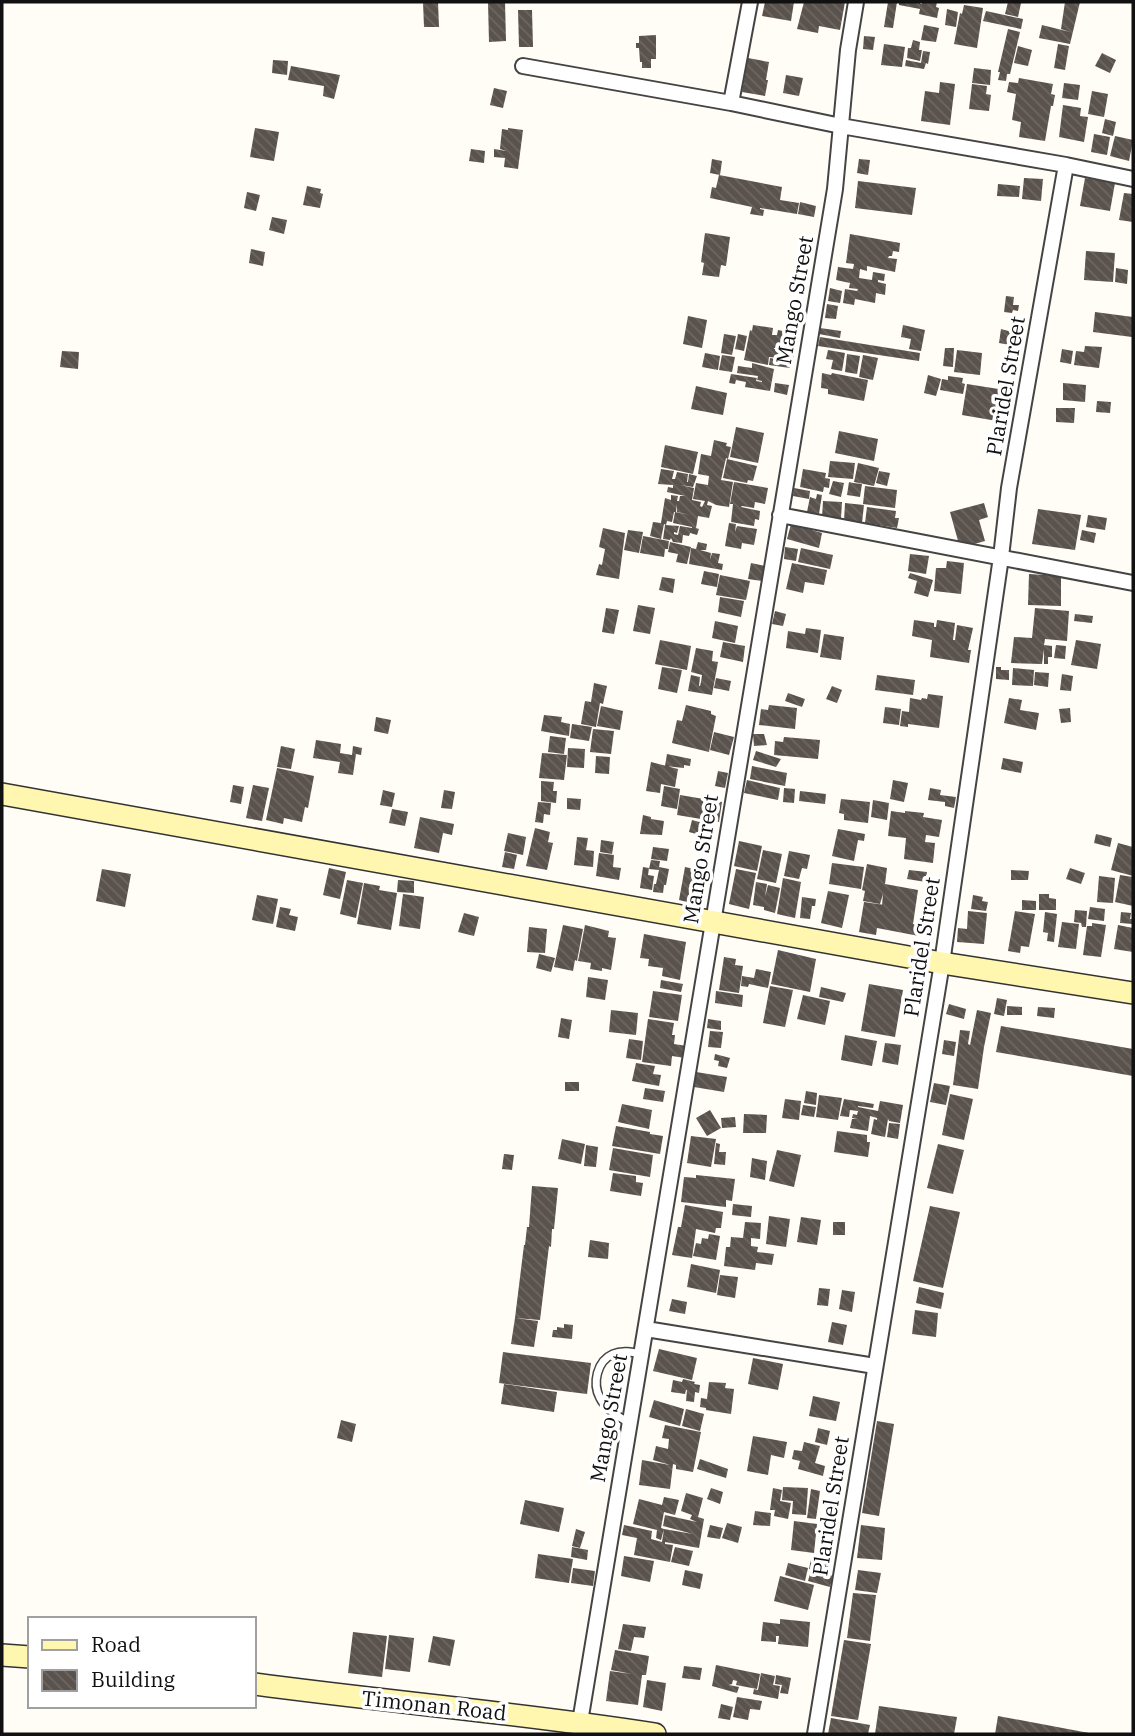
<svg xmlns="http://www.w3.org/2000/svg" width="1135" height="1736" viewBox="0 0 1135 1736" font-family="'IBM Plex Serif',serif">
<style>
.building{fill:url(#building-back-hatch)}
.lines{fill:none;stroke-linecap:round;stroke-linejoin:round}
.lane-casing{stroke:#444;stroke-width:10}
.street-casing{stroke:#444;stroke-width:18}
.secondary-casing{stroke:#333;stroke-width:24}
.lane{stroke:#fff;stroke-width:7}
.street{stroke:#fff;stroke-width:14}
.secondary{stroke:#fff6b0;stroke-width:21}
.labels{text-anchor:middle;stroke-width:7;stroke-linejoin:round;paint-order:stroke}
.street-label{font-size:21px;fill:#111;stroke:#fff}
</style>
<defs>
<pattern id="building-back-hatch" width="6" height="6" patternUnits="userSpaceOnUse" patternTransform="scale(1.75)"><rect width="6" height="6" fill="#5a524d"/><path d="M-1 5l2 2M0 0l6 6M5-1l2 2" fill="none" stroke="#6d6662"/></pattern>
</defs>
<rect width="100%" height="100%" fill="#fffdf5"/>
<path class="building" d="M 423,2 L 438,2 L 439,27 L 424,27 Z
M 488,2 L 505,2 L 506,41 L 489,42 Z
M 765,2 L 794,2 L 791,21 L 762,16 Z
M 804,2 L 845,2 L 840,30 L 819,26 L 818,33 L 797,29 Z
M 888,2 L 897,2 L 893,28 L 884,27 Z
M 899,2 L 921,2 L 920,4 L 922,4 L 922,2 L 937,2 L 936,7 L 939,8 L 937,18 L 919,14 L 920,9 L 899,5 Z
M 1008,2 L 1021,3 L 1018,17 L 1005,14 Z
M 1065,2 L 1080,2 L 1070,44 L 1039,38 L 1042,25 L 1070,32 L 1061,29 Z
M 964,5 L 983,8 L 977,48 L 954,44 L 960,13 L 962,14 Z
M 947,9 L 958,12 L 956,27 L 945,25 Z
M 518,10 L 532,10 L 533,47 L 519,47 Z
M 986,11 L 1023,19 L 1021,29 L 983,21 Z
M 924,25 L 939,28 L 936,42 L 921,40 Z
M 1008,29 L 1020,32 L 1010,74 L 1007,74 L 1006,81 L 998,80 L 1000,72 L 998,72 Z
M 656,35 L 656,59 L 651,59 L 651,68 L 642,68 L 642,62 L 640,62 L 639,48 L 636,48 L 636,43 L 639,43 L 639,36 Z
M 864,36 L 875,37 L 873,50 L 863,49 Z
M 913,40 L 920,42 L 919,50 L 922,50 L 920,61 L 907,58 L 908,48 L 911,48 Z
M 884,44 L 905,47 L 902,67 L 881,65 Z
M 1058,44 L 1069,46 L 1065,70 L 1054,68 Z
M 1018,46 L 1032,50 L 1028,66 L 1014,63 Z
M 923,51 L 930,52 L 928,64 L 926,63 L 924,69 L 905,66 L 906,60 L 921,63 Z
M 1102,53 L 1116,60 L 1110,73 L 1095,66 Z
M 748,58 L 769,62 L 766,80 L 768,80 L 765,96 L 742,92 Z
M 273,60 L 288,61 L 287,75 L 272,73 Z
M 291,66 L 340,75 L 334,99 L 323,96 L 324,86 L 288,80 Z
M 974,68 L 991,70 L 990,85 L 972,83 Z
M 786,75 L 803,78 L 799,96 L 783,93 Z
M 1019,78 L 1053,84 L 1051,94 L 1055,95 L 1053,106 L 1051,106 L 1045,141 L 1019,137 L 1021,122 L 1012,120 L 1016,94 L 1007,92 L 1009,82 L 1018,83 Z
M 940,82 L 955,84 L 950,125 L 921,121 L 925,91 L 939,93 Z
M 1064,83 L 1080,85 L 1078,100 L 1062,98 Z
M 972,84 L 987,86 L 986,94 L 991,95 L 989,111 L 969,109 Z
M 494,88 L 507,91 L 503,108 L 490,105 Z
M 1092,91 L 1108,94 L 1104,117 L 1088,114 Z
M 1063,105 L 1081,108 L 1080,116 L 1088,117 L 1084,142 L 1059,137 Z
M 1105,119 L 1116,122 L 1113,136 L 1102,133 Z
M 255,128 L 279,132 L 274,161 L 250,157 Z
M 508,128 L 523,130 L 518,169 L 504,167 L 505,158 L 494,157 L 494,149 L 506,151 L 500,149 L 502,129 L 508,130 Z
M 1094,134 L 1110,137 L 1107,155 L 1091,152 Z
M 1115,136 L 1133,140 L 1129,161 L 1110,156 Z
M 471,149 L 485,151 L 484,163 L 469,161 Z
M 712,159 L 722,161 L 720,175 L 710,173 Z
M 859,159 L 870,160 L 868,175 L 857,173 Z
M 719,175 L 782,187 L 780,200 L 799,203 L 797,214 L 760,208 L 760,209 L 764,210 L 763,216 L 750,214 L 752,207 L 710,198 L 712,187 L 716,188 Z
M 1024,178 L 1043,179 L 1041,201 L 1022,199 Z
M 1085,178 L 1115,183 L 1110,211 L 1080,206 Z
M 858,181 L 916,188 L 912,215 L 855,208 Z
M 998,184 L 1020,186 L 1019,197 L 997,196 Z
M 307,186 L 321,189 L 320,193 L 323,194 L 320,208 L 303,205 Z
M 247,192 L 260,195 L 256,211 L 244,208 Z
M 1124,193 L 1133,194 L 1133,222 L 1119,220 Z
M 800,202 L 816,206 L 814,217 L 798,214 Z
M 272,217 L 287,220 L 284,234 L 269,230 Z
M 705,233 L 730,237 L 726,266 L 721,265 L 719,277 L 702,275 L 704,263 L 701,262 Z
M 850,234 L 900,243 L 899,252 L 893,251 L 892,256 L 889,256 L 888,258 L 897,259 L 895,272 L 867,266 L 867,271 L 860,269 L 859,278 L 872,280 L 873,272 L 885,274 L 884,281 L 878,280 L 878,282 L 886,284 L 885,295 L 876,293 L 875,303 L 855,299 L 854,305 L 843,303 L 845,289 L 857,291 L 858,289 L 849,288 L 850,283 L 836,280 L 838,267 L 853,269 L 854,264 L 846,263 Z
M 251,249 L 265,252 L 263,266 L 249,263 Z
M 1086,251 L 1115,253 L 1113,282 L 1084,280 Z
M 1116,268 L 1128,270 L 1127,284 L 1115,282 Z
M 830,288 L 842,291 L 840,303 L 828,301 Z
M 1006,296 L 1014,297 L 1013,305 L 1019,305 L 1018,311 L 1013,310 L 1012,313 L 1004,312 Z
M 827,304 L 838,306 L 836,319 L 825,318 Z
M 1095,312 L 1133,317 L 1132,337 L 1093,332 Z
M 688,316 L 707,320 L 702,348 L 683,344 Z
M 753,325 L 773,328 L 772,335 L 777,335 L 778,330 L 799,334 L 793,361 L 781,359 L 783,350 L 774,348 L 774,349 L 779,350 L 778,358 L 769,357 L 768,365 L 744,360 L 750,330 L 752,331 Z
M 903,325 L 925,330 L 921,351 L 909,349 L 911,339 L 901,337 Z
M 820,328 L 841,331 L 840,338 L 819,334 Z
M 1001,329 L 1012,332 L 1010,345 L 999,343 Z
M 724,334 L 736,336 L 732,355 L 721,353 Z
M 738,334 L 747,336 L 744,351 L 735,349 Z
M 820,337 L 920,353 L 919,361 L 818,346 Z
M 1085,346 L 1102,347 L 1099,368 L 1074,365 L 1076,351 L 1084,352 Z
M 945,348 L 954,348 L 953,367 L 943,366 Z
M 1062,349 L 1073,351 L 1071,364 L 1060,362 Z
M 828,350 L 845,353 L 842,371 L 831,369 L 833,360 L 826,359 Z
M 957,350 L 982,353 L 980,375 L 954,372 Z
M 62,351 L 79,352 L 78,369 L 60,367 Z
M 705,353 L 720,356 L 718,370 L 702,367 Z
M 847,354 L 860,356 L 857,374 L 845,372 Z
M 722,355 L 735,357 L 732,372 L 719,370 Z
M 863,355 L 878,358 L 873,380 L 859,377 Z
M 770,358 L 791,362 L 790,368 L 769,365 Z
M 752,363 L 774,369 L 770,391 L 745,387 L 746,382 L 736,380 L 735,384 L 729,383 L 731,374 L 757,378 L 756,381 L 762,382 L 762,381 L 757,380 L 758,376 L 737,373 L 738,366 L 752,368 Z
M 822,373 L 831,375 L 832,373 L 868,380 L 864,401 L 828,394 L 828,389 L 821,388 Z
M 928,375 L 941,379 L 936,396 L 924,393 Z
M 948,376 L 963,378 L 962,383 L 965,384 L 963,394 L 940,390 L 942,379 L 948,380 Z
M 775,383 L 789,385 L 787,395 L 774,392 Z
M 1063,383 L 1086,385 L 1085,402 L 1063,400 Z
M 967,384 L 1011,391 L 1010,399 L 1001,399 L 1011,401 L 1009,417 L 998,416 L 997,421 L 962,415 Z
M 696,386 L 727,393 L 723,415 L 691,409 Z
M 1097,401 L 1111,402 L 1110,413 L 1096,412 Z
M 1056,408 L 1075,408 L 1074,423 L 1056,422 Z
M 736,427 L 764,433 L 758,463 L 730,457 Z
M 839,431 L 878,439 L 874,461 L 835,453 Z
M 714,440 L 727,443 L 726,446 L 731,447 L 728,459 L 726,458 L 721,480 L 733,482 L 729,507 L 716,505 L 708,501 L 707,505 L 712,506 L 709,518 L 698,516 L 696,528 L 699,529 L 697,535 L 690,533 L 689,536 L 683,535 L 682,543 L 673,542 L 671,538 L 670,540 L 663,539 L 665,525 L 679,526 L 677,533 L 674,532 L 674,534 L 678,535 L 680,526 L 692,528 L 692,527 L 673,523 L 675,512 L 690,515 L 677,512 L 677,504 L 676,512 L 674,512 L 672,522 L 667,521 L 666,525 L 664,524 L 661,539 L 650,536 L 653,522 L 661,523 L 665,498 L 671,500 L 671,495 L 678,496 L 677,501 L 679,501 L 680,496 L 685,496 L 667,492 L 668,487 L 673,488 L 673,485 L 658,484 L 661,469 L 674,471 L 672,479 L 675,479 L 677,472 L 688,474 L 687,482 L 688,482 L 689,474 L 697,476 L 693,487 L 680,485 L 694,488 L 692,500 L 701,502 L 700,506 L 702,507 L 705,501 L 693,499 L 696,483 L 708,485 L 709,476 L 698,474 L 701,454 L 711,456 Z
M 665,445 L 698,452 L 693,474 L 661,467 Z
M 727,459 L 757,466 L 753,481 L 748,480 L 747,483 L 723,478 Z
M 830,461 L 855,463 L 853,479 L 828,477 Z
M 858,463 L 879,468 L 874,486 L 854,482 Z
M 803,469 L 826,473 L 825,478 L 830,479 L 829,488 L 824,487 L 823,492 L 800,487 Z
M 879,471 L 890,473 L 887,486 L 876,483 Z
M 833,481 L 844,483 L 841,497 L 829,494 Z
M 734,482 L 768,488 L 765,504 L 755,502 L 754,508 L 742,506 L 741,507 L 760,511 L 759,520 L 755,519 L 754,526 L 731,522 L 733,504 L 730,504 Z
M 849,482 L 853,483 L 853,485 L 853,483 L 862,484 L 860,497 L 847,495 Z
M 865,486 L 897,490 L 895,508 L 863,504 Z
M 794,488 L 810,491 L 809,499 L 793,496 Z
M 817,494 L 822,495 L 819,514 L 807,512 L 810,497 L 816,499 Z
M 823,501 L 842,502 L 841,518 L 822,517 Z
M 845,503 L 864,505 L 862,523 L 844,521 Z
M 984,503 L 988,517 L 979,520 L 985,541 L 960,548 L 950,512 Z
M 867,507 L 896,511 L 895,518 L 899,518 L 897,528 L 865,523 Z
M 1038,509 L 1081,515 L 1075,550 L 1032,544 Z
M 1088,515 L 1107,518 L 1105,530 L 1086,527 Z
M 729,523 L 736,524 L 735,532 L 737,526 L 757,529 L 754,545 L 742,543 L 741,549 L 725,546 Z
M 791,524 L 822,533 L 819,548 L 787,539 Z
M 603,528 L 625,533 L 619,579 L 596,575 L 599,564 L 602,565 L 605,549 L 599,547 Z
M 628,530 L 643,532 L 639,553 L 624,550 Z
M 1082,530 L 1096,533 L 1094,543 L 1080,540 Z
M 643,536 L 669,541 L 668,549 L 665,549 L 664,557 L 640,553 Z
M 670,542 L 691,547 L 687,564 L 676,562 L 678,554 L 668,552 Z
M 698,542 L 707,544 L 706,550 L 700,550 L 711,553 L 710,560 L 712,553 L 720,554 L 718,563 L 723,564 L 722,570 L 689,564 L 691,548 L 696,549 Z
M 785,547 L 798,549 L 796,561 L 784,559 Z
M 801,548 L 833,555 L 830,569 L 798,562 Z
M 910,554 L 929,556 L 926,574 L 908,571 Z
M 947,561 L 964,563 L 961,594 L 934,591 L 936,568 L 946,568 Z
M 751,563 L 765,566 L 762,581 L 748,579 Z
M 792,563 L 827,570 L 824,585 L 805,582 L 803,593 L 786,589 Z
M 704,571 L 719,574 L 717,587 L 701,584 Z
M 910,573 L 933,580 L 928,597 L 914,593 L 917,581 L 908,578 Z
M 1029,574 L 1061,576 L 1061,606 L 1028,605 Z
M 720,575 L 750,581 L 746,600 L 716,595 Z
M 662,577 L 675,579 L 673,593 L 659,590 Z
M 720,597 L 744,601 L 741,617 L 718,612 Z
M 638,605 L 655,608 L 650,634 L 633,631 Z
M 606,608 L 619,610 L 614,634 L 602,632 Z
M 1035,608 L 1069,611 L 1067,641 L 1045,639 L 1044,645 L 1052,646 L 1052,657 L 1048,657 L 1048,664 L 1044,664 L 1044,649 L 1042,664 L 1011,663 L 1014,637 L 1032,638 Z
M 775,611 L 786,614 L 783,626 L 772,624 Z
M 1075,614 L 1093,616 L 1092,623 L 1074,621 Z
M 914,620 L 934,623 L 934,627 L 936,627 L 937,620 L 955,623 L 953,640 L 955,640 L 957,625 L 973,628 L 968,650 L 971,650 L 969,663 L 930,657 L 932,640 L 912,636 Z
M 715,621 L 738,626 L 735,643 L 712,638 Z
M 806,628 L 821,630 L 818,653 L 786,648 L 788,631 L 805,634 Z
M 824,634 L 844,637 L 841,660 L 820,657 Z
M 660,640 L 691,646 L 687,670 L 655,664 Z
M 1076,640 L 1101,644 L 1097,669 L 1071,665 Z
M 723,642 L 745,646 L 743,662 L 720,657 Z
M 1056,645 L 1066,646 L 1065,659 L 1054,658 Z
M 696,648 L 713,651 L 712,661 L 718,662 L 712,695 L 688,691 L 691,675 L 700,677 L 699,686 L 700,686 L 701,682 L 702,675 L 691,672 Z
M 662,667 L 682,670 L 677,693 L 658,689 Z
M 996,667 L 1001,667 L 1001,670 L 1009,670 L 1009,680 L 996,679 Z
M 1013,668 L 1034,670 L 1033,686 L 1012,685 Z
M 1035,672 L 1049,673 L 1048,687 L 1034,685 Z
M 1062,674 L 1073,676 L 1071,691 L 1060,690 Z
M 877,675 L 915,680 L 913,695 L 875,690 Z
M 716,678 L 731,681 L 729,691 L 714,688 Z
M 594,683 L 607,686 L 603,704 L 600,703 L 596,727 L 581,724 L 585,701 L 591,702 Z
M 832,686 L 842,690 L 837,703 L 826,699 Z
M 788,693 L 805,699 L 802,707 L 785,701 Z
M 928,694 L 943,696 L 939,728 L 908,724 L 908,727 L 900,726 L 902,711 L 909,712 L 910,698 L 921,700 L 922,698 L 927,699 Z
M 1009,698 L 1022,700 L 1020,710 L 1039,713 L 1036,730 L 1004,723 Z
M 686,705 L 711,711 L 711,714 L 716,716 L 709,752 L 672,743 L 677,720 L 682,721 Z
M 769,705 L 797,708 L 795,729 L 759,725 L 761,709 L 768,710 Z
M 601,706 L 623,711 L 620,730 L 597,726 Z
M 885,707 L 901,709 L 899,725 L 883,723 Z
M 1070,708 L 1071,722 L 1061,723 L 1059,709 Z
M 544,715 L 562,717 L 561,722 L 570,724 L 569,736 L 541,731 Z
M 376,717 L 391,720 L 388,734 L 374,731 Z
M 572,724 L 592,727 L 589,741 L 570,738 Z
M 593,729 L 614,731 L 611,754 L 590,752 Z
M 714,732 L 734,737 L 729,755 L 710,750 Z
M 753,734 L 764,734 L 767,745 L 754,746 Z
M 550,736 L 566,738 L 564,754 L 548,752 Z
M 784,737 L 820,740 L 818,759 L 774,755 L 775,741 L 783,742 Z
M 316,740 L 341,744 L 340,753 L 352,755 L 353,746 L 362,748 L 361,755 L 356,754 L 353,775 L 338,773 L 340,762 L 313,758 Z
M 281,746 L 295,749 L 291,769 L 277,767 Z
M 568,748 L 585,749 L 584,768 L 567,767 Z
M 756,751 L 781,759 L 776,767 L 753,760 Z
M 542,753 L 567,755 L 564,780 L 539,778 Z
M 667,754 L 691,759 L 690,766 L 684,765 L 684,768 L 665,766 Z
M 596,756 L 610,757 L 609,774 L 595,773 Z
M 1003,758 L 1023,762 L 1021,773 L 1001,769 Z
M 651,762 L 678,769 L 675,787 L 661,784 L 660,793 L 646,791 Z
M 752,766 L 787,773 L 785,786 L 750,779 Z
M 277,768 L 314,776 L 308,808 L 305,807 L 302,822 L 284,818 L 283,824 L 266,820 Z
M 718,771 L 728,773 L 725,788 L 715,786 Z
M 747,780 L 780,788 L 778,800 L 744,793 Z
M 893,780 L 908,783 L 904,802 L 890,799 Z
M 541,781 L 554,782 L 553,791 L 557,791 L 556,803 L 541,801 Z
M 233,785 L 244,787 L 241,804 L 230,802 Z
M 253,785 L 269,788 L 262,821 L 246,818 Z
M 664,786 L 680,789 L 677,809 L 661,806 Z
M 784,788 L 795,789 L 794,803 L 783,802 Z
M 930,788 L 941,790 L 940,795 L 956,797 L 954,808 L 945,806 L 945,802 L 928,800 Z
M 383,790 L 395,793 L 392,807 L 380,805 Z
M 444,790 L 455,792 L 452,809 L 441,808 Z
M 800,791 L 826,794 L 825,804 L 799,801 Z
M 680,795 L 722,802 L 719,822 L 677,815 Z
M 567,798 L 581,799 L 580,810 L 567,809 Z
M 841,799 L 870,802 L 868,823 L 844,820 L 844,814 L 839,813 Z
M 873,800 L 889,803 L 887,820 L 871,817 Z
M 538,802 L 551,803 L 550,815 L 544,814 L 543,823 L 535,822 Z
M 392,809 L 408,812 L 405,826 L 389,823 Z
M 891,811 L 905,813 L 905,811 L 924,813 L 923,817 L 942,820 L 939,837 L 926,835 L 925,842 L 935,843 L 933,863 L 904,859 L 906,838 L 888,836 Z
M 643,815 L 651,817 L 651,819 L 664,821 L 662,835 L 640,834 Z
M 420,817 L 454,824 L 452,835 L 443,833 L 439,853 L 414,848 Z
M 692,820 L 703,823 L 700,835 L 689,832 Z
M 535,828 L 550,832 L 548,842 L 553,843 L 547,870 L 526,866 Z
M 838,829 L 865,834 L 864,841 L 858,840 L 854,861 L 832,856 Z
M 508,833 L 526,837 L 523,855 L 504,851 Z
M 1096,834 L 1112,838 L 1110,847 L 1094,843 Z
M 577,837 L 588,838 L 586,850 L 594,851 L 593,867 L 574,865 Z
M 601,840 L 614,842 L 612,854 L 600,852 Z
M 739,841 L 762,846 L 757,871 L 734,866 Z
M 1118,843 L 1133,847 L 1133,876 L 1111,870 Z
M 653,847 L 669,849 L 667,861 L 651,859 Z
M 763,850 L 782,854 L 776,883 L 757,879 Z
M 789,851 L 810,855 L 807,869 L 802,868 L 799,879 L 784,876 Z
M 505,852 L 517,855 L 514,869 L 502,867 Z
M 599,853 L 614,855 L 613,867 L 621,868 L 619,880 L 596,876 Z
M 651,860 L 660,861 L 659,867 L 669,869 L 666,885 L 664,885 L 663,893 L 653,892 L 654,884 L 656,884 L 659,870 L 649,869 Z
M 832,863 L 864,867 L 861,889 L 829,884 Z
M 867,864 L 887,868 L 885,884 L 918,890 L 913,924 L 921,925 L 919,936 L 877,928 L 876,935 L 859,932 L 864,902 L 885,905 L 882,905 L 883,894 L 880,904 L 863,901 L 865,891 L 862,890 Z
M 643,867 L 649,868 L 648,875 L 654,876 L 652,890 L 640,888 Z
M 685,867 L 709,872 L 701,903 L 695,901 L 695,904 L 679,900 Z
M 329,868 L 346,872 L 340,899 L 323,895 Z
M 1070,868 L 1085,873 L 1081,884 L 1066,879 Z
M 102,869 L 131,874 L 125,907 L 96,901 Z
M 736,869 L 756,873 L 749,909 L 729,904 Z
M 909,870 L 927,872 L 926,882 L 907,879 Z
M 1011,870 L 1029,871 L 1028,880 L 1011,880 Z
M 1120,875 L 1133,877 L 1133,906 L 1115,902 Z
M 1099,876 L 1115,878 L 1113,903 L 1097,902 Z
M 783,878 L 801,882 L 795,918 L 777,914 Z
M 347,880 L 363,883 L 356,918 L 340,914 Z
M 398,880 L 414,881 L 414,893 L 397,892 Z
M 756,882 L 767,884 L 765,897 L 768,885 L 780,888 L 775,913 L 764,910 L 764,907 L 753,905 Z
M 364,883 L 380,886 L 379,890 L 397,893 L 391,930 L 357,924 Z
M 828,891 L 849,895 L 842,928 L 821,923 Z
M 403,894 L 424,897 L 420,929 L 399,926 Z
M 1039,894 L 1049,894 L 1049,898 L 1056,899 L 1056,910 L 1039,910 Z
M 257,895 L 278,899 L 273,924 L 252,920 Z
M 973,895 L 983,897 L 982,901 L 988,902 L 986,911 L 971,909 Z
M 802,897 L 816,899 L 815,906 L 812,906 L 810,919 L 800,918 Z
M 1022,900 L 1036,901 L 1036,910 L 1022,910 Z
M 280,907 L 291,909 L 289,915 L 298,917 L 295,931 L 276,927 Z
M 1090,907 L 1105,909 L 1104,921 L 1088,919 Z
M 1075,910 L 1087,911 L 1086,927 L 1082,927 L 1081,923 L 1074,922 Z
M 968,911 L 987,913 L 984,944 L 957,942 L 958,928 L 967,929 Z
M 1015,911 L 1035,914 L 1029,947 L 1021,946 L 1020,953 L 1008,951 Z
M 1045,912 L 1057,914 L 1054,942 L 1047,941 L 1048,933 L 1043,932 Z
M 1121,912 L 1131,913 L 1130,919 L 1133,919 L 1133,924 L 1120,923 Z
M 464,913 L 479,917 L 474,936 L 458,932 Z
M 1062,922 L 1079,924 L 1076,949 L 1058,947 Z
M 1092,923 L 1106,925 L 1101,957 L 1083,955 L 1087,926 L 1092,926 Z
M 563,925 L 583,929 L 577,961 L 575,960 L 573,971 L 554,967 Z
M 585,925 L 609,931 L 608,937 L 616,938 L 611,970 L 602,968 L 602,971 L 590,969 L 591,963 L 578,961 Z
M 1118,925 L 1133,928 L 1133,952 L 1114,949 Z
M 529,927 L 547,929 L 545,953 L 527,952 Z
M 644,934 L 686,942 L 680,980 L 662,976 L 663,968 L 648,966 L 649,959 L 640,958 Z
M 778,950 L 816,959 L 810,992 L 771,984 Z
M 539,954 L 555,958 L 551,972 L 536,968 Z
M 724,957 L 736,959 L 735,965 L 743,966 L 739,993 L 719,990 Z
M 756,969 L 771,972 L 768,988 L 749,984 L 748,987 L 741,986 L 742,976 L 754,978 Z
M 588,977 L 608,980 L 605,1000 L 586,997 Z
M 661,980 L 683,984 L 681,992 L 660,988 Z
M 869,984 L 903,990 L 895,1037 L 861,1031 Z
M 770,986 L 793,990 L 785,1027 L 763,1023 Z
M 821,987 L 846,993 L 843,1002 L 819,997 Z
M 653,991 L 682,995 L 678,1021 L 649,1017 Z
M 716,991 L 743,995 L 742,1007 L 715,1003 Z
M 803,995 L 830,1001 L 825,1025 L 797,1019 Z
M 997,998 L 1007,1000 L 1004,1016 L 994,1014 Z
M 949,1004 L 966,1009 L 964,1019 L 946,1014 Z
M 1007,1006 L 1022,1007 L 1022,1015 L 1007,1015 Z
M 1038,1007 L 1055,1008 L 1054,1018 L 1037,1016 Z
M 611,1010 L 638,1013 L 636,1035 L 609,1032 Z
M 977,1010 L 991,1013 L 984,1047 L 978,1089 L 953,1085 L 960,1030 L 970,1031 L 968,1044 L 970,1045 Z
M 561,1018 L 572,1020 L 569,1039 L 558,1037 Z
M 648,1019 L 674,1023 L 672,1035 L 675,1035 L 674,1044 L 687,1046 L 685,1058 L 672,1056 L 671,1066 L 642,1062 Z
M 708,1019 L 721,1021 L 721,1030 L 707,1028 Z
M 1001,1026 L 1133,1049 L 1133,1076 L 996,1052 Z
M 710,1031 L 723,1032 L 721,1048 L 708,1047 Z
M 845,1035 L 877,1041 L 872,1066 L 841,1060 Z
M 629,1039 L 643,1041 L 641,1060 L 626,1058 Z
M 944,1040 L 956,1042 L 954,1056 L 942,1054 Z
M 885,1043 L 901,1045 L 898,1065 L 882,1062 Z
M 715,1054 L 730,1058 L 727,1068 L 718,1066 L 719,1061 L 714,1060 Z
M 636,1063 L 655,1066 L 653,1074 L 661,1075 L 659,1086 L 632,1081 Z
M 696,1072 L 727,1077 L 724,1092 L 694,1087 Z
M 565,1082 L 579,1082 L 579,1091 L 565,1091 Z
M 934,1083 L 950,1086 L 946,1105 L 930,1102 Z
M 645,1088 L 665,1091 L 663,1102 L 643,1099 Z
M 806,1091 L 817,1093 L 816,1105 L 804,1103 Z
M 950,1094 L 973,1099 L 964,1140 L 942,1135 Z
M 819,1095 L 842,1098 L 838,1120 L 816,1117 Z
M 785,1099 L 801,1101 L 799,1120 L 782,1118 Z
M 844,1099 L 874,1104 L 873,1108 L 858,1106 L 858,1107 L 878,1111 L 880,1101 L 903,1105 L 900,1123 L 889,1121 L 888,1119 L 885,1137 L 871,1134 L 874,1119 L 877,1120 L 877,1118 L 870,1116 L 868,1131 L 850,1128 L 852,1119 L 857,1119 L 852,1118 L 853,1114 L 857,1115 L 858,1111 L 850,1110 L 849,1117 L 840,1116 Z
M 622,1104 L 652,1110 L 649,1129 L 618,1122 Z
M 803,1105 L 816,1107 L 814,1117 L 801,1115 Z
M 710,1110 L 721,1128 L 707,1136 L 696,1118 Z
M 744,1114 L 767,1115 L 766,1133 L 743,1133 Z
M 735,1117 L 736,1127 L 722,1128 L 721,1118 Z
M 889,1123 L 900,1124 L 898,1139 L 887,1137 Z
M 616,1126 L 650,1132 L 650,1134 L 663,1136 L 660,1154 L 612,1146 Z
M 837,1131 L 867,1135 L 867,1142 L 870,1142 L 868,1157 L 834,1152 Z
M 691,1136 L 716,1139 L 711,1167 L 687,1163 Z
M 562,1139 L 585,1144 L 581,1164 L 558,1159 Z
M 716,1143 L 720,1144 L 719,1152 L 726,1152 L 725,1165 L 714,1164 Z
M 938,1144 L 964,1150 L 953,1194 L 927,1188 Z
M 586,1145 L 598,1147 L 596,1167 L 584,1166 Z
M 613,1148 L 653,1155 L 650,1177 L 609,1170 Z
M 777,1150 L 801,1155 L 794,1187 L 769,1181 Z
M 504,1154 L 514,1155 L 512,1170 L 502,1169 Z
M 752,1158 L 767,1161 L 765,1180 L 750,1177 Z
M 613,1173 L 636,1176 L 636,1182 L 643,1183 L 641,1196 L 610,1191 Z
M 696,1175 L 735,1179 L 732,1201 L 726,1200 L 726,1207 L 681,1202 L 684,1177 L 696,1178 Z
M 532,1186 L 558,1188 L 554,1229 L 552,1229 L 551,1247 L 549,1246 L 540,1320 L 515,1318 L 524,1245 L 525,1245 L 527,1227 L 529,1227 Z
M 733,1204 L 752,1206 L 751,1217 L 732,1215 Z
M 685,1205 L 723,1212 L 721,1228 L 716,1228 L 715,1233 L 696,1229 L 692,1258 L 672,1255 L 678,1227 L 681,1227 Z
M 930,1206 L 960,1212 L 943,1288 L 913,1281 Z
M 769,1216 L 790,1219 L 786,1247 L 766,1244 Z
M 801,1217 L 821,1220 L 817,1245 L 797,1242 Z
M 745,1222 L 761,1223 L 760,1239 L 751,1238 L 751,1246 L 758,1247 L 757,1252 L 774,1254 L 772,1265 L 756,1263 L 755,1270 L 724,1266 L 726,1247 L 730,1247 L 731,1237 L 743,1238 Z
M 833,1222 L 845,1222 L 845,1235 L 833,1235 Z
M 709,1234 L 720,1236 L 716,1260 L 693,1256 L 696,1243 L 701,1244 L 702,1238 L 708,1239 Z
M 590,1240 L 609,1243 L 608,1259 L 588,1257 Z
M 691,1264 L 720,1270 L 716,1293 L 687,1287 Z
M 720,1275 L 738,1277 L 735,1298 L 717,1295 Z
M 919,1287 L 944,1293 L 941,1309 L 916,1303 Z
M 819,1288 L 830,1289 L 828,1306 L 817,1305 Z
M 842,1290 L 855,1292 L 852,1312 L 839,1309 Z
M 672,1299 L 687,1302 L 685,1314 L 669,1311 Z
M 915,1310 L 938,1313 L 936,1337 L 912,1334 Z
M 515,1318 L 538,1321 L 534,1347 L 511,1344 Z
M 832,1322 L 847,1325 L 843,1345 L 828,1342 Z
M 564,1324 L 573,1325 L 572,1339 L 552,1337 L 553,1330 L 557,1330 L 557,1327 L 564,1328 Z
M 659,1349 L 697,1358 L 692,1380 L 653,1371 Z
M 503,1352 L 591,1363 L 587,1394 L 499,1383 Z
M 753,1358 L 783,1364 L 778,1390 L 748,1384 Z
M 683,1379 L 695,1382 L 694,1384 L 700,1385 L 699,1393 L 695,1392 L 694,1402 L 686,1401 L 687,1390 L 686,1390 L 685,1394 L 671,1392 L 673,1380 L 682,1382 Z
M 709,1382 L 726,1383 L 725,1388 L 734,1389 L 731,1414 L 706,1410 L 706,1408 L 700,1407 L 701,1398 L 707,1399 Z
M 504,1384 L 557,1392 L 554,1412 L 501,1404 Z
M 813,1396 L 840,1402 L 836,1421 L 809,1416 Z
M 654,1400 L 684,1409 L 680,1426 L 649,1417 Z
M 686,1409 L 704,1414 L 700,1431 L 682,1426 Z
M 341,1420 L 356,1424 L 352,1442 L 337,1438 Z
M 877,1421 L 894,1424 L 879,1516 L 862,1513 Z
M 665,1425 L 701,1432 L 693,1472 L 676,1469 L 676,1465 L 673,1464 L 670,1489 L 639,1485 L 642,1460 L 670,1465 L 653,1460 L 656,1446 L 668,1449 L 669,1439 L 662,1438 Z
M 818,1428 L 830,1431 L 827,1445 L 815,1442 Z
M 753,1436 L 787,1442 L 784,1458 L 771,1455 L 768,1475 L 747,1471 Z
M 804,1442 L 820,1446 L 815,1463 L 825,1466 L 823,1476 L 798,1469 L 800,1461 L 792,1459 L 794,1450 L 802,1451 Z
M 700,1459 L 728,1469 L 726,1478 L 697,1469 Z
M 783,1487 L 808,1488 L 806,1515 L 792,1514 L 793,1501 L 782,1500 Z
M 711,1488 L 723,1492 L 720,1504 L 707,1499 Z
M 773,1488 L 782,1490 L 780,1501 L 791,1503 L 788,1519 L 774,1516 L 775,1510 L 770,1510 Z
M 811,1489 L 820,1491 L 816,1519 L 807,1518 Z
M 686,1493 L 703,1498 L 698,1517 L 704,1519 L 699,1548 L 665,1542 L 665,1544 L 673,1545 L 670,1562 L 634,1555 L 637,1538 L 622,1535 L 624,1525 L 652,1531 L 651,1539 L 662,1542 L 664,1529 L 693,1534 L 663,1526 L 665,1515 L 697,1522 L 690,1519 L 692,1515 L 681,1511 Z
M 664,1497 L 679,1500 L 675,1515 L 664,1512 L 661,1528 L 664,1529 L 661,1540 L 656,1538 L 657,1530 L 633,1524 L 639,1499 L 662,1505 Z
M 525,1500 L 564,1508 L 559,1532 L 520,1524 Z
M 755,1511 L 771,1513 L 770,1526 L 753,1525 Z
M 794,1521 L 817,1524 L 814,1553 L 791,1550 Z
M 727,1523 L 742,1527 L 738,1543 L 722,1538 Z
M 710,1525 L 723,1528 L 720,1539 L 707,1537 Z
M 861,1525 L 885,1528 L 882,1560 L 857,1558 Z
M 576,1529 L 585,1532 L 580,1548 L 572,1546 Z
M 572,1547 L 588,1550 L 587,1560 L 571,1557 Z
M 675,1547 L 693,1551 L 689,1566 L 671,1562 Z
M 538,1554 L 573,1559 L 569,1583 L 535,1578 Z
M 624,1556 L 654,1561 L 650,1582 L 621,1576 Z
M 811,1559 L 829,1562 L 827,1573 L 809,1569 Z
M 788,1563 L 808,1568 L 805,1581 L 785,1575 Z
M 573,1568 L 595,1571 L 593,1586 L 571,1583 Z
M 685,1570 L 703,1574 L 700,1589 L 682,1585 Z
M 811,1570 L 833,1576 L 830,1587 L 808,1581 Z
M 858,1570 L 881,1573 L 877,1593 L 855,1590 Z
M 780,1576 L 814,1585 L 808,1610 L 774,1601 Z
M 853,1593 L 876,1595 L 870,1641 L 847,1638 Z
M 780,1619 L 810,1622 L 808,1647 L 778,1644 L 779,1636 L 776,1636 L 776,1642 L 761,1641 L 763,1622 L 780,1624 Z
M 623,1624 L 646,1627 L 644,1638 L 634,1637 L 631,1651 L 618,1649 Z
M 353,1632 L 387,1636 L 382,1677 L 348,1673 Z
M 389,1635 L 414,1638 L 410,1672 L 385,1669 Z
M 433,1636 L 455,1640 L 450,1666 L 428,1662 Z
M 844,1640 L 871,1644 L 858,1720 L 831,1716 Z
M 615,1650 L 649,1656 L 646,1675 L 642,1675 L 638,1705 L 606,1701 L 610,1671 L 632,1674 L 611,1670 Z
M 716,1665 L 760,1674 L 757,1689 L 736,1685 L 737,1681 L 733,1680 L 732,1684 L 729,1685 L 739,1687 L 737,1693 L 712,1686 Z
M 684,1666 L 702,1668 L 700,1680 L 682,1678 Z
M 761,1673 L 775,1676 L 773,1685 L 780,1686 L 778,1699 L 753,1694 L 754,1689 L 758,1690 Z
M 776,1675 L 791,1678 L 788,1694 L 780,1693 L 782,1685 L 775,1684 Z
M 647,1680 L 666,1683 L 662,1711 L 643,1707 Z
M 737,1697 L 762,1701 L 760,1710 L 750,1709 L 748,1720 L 733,1717 Z
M 721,1704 L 733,1707 L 730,1720 L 718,1718 Z
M 879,1706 L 957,1717 L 954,1734 L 875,1734 Z
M 998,1716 L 1089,1733 L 1089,1734 L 995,1734 Z
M 831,1718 L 870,1725 L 868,1734 L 828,1734 Z"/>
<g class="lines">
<g class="lane-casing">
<path id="lane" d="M 629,1423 C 618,1416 606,1410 600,1398 C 592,1383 597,1361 613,1354 C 622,1350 632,1352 641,1354"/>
</g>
<g class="street-casing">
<path id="street" d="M 523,66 L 731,103 L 841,126 L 1066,165 L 1133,179
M 731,103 L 750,2
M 780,515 L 1133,583
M 646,1329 L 875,1366
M 580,1722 L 835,189 L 848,50 L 856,2
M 815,1734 L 942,963 L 1001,557 L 1009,488 L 1066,165"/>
</g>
<g class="secondary-casing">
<path id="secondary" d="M 2,794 L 942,963 L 1133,993
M 2,1655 L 30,1657
M 254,1684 C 387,1702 522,1713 655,1734"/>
</g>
<use href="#lane" class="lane"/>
<use href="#street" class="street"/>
<use href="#secondary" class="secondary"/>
</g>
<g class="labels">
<g class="street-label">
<text transform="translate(795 300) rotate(-80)" y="7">Mango Street</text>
<text transform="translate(1006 386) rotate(-80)" y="7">Plaridel Street</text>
<text transform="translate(701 859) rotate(-81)" y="7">Mango Street</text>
<text transform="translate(922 947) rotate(-81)" y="7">Plaridel Street</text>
<text transform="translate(609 1418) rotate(-80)" y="7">Mango Street</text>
<text transform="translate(831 1506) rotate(-81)" y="7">Plaridel Street</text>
<text transform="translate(434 1706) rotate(6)" y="7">Timonan Road</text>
</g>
</g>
<rect width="1135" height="1736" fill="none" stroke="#111111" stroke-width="7"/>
<rect x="28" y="1617" width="228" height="91" fill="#ffffff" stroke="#a0a0a0" stroke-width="2"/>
<rect x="42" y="1640" width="35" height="10" fill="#fff6b0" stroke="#a0a0a0" stroke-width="2"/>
<text x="91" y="1652" font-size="21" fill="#111111">Road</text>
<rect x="42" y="1670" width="35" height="21" fill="url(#building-back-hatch)" stroke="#a0a0a0" stroke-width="2"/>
<text x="91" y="1687" font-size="21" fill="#111111">Building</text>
</svg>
